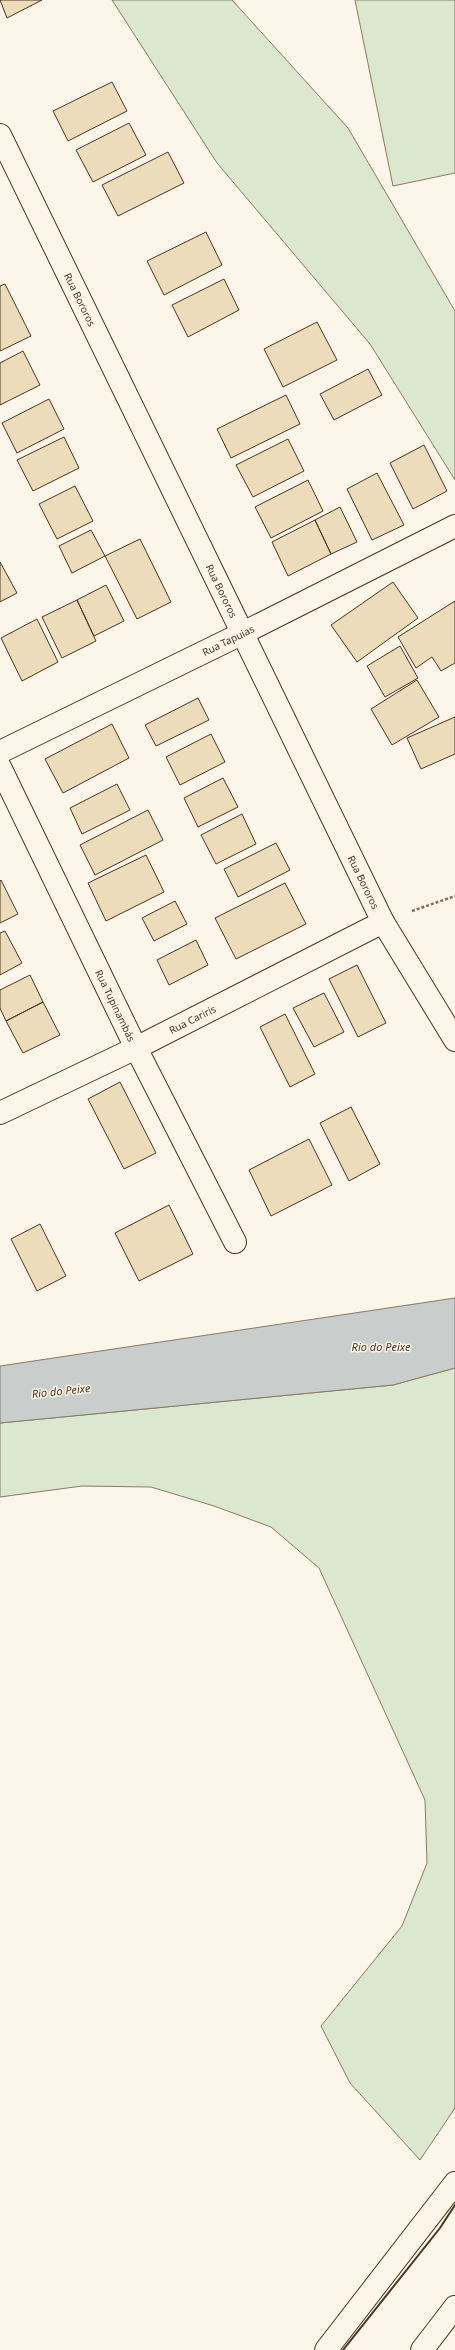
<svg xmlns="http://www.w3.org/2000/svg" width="455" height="2350" viewBox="0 0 455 2350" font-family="'Noto Sans',sans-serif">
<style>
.green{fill:#dce7d0;stroke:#887966}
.water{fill:#c9cecd;stroke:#887966}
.building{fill:#ecdcbc;stroke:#4a3520}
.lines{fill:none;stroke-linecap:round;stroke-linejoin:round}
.street-casing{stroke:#4a3520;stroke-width:24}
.path{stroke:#7f6f5c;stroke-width:2.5;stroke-dasharray:3 2;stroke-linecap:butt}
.street{stroke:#fbf6e9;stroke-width:22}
.wall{stroke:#4a3520;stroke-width:2}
.labels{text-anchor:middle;stroke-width:3;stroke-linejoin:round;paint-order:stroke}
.street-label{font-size:10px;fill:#4a3520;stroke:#fbf6e9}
.water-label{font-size:11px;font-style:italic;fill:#4a3520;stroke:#fbf6e9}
</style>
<rect width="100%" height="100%" fill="#fbf6e9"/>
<path class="green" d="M 112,0 L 232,0 L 348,128 L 455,311 L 455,480 L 370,344 L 217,163 Z
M 355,0 L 455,0 L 455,173 L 393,186 Z
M 455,1368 L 455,2108 L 420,2160 L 350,2083 L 321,2026 L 402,1926 L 427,1863 L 425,1800 L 319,1568 L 271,1527 L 214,1506 L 151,1487 L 82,1486 L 0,1497 L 0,1423 L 393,1385 Z"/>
<path class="water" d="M 455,1298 L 455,1368 L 393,1385 L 0,1423 L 0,1366 Z"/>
<path class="building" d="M 0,0 L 42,0 L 7,18 Z
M 112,82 L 127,111 L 68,141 L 53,111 Z
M 129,123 L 146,155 L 93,182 L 76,150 Z
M 168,152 L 184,183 L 118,216 L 102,185 Z
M 206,232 L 222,265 L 164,295 L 147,261 Z
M 224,279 L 239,310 L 188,337 L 172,305 Z
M 5,284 L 31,336 L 0,351 L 0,286 Z
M 317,322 L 337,360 L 283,387 L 264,349 Z
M 23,351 L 40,385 L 0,405 L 0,363 Z
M 368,369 L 382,395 L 334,420 L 320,394 Z
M 286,395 L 300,424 L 231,458 L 217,429 Z
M 49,399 L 64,429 L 17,453 L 2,423 Z
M 64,437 L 79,468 L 33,491 L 17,460 Z
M 288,439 L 304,471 L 253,497 L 236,465 Z
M 424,445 L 447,491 L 413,509 L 390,463 Z
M 377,473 L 404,525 L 372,540 L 347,489 Z
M 308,480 L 323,511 L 271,538 L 255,507 Z
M 75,486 L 93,521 L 57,539 L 39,504 Z
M 340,507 L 357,542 L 331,554 L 315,520 Z
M 315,520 L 331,554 L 288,576 L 272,542 Z
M 91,530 L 105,556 L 72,573 L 59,546 Z
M 140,539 L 171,602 L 137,619 L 105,556 Z
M 0,562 L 17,593 L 0,602 Z
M 393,582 L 418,618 L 357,662 L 331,625 Z
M 106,585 L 124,621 L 94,636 L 77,600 Z
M 77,600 L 96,641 L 62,658 L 42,617 Z
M 455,601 L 455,663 L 441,671 L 432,657 L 416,668 L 398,637 Z
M 37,619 L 58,662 L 22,681 L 1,638 Z
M 400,646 L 418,678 L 385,697 L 367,666 Z
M 417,680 L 439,717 L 392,745 L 371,709 Z
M 198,698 L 209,720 L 156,746 L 145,725 Z
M 455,717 L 455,754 L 421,769 L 407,738 Z
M 112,724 L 129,758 L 63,793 L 45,759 Z
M 211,734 L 225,762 L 180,785 L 166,757 Z
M 223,778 L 238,807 L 198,827 L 184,798 Z
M 117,784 L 130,810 L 82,834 L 70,808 Z
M 148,810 L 163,840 L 95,875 L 80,845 Z
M 242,814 L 256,844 L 216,864 L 201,835 Z
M 276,843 L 290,870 L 238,897 L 224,869 Z
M 146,855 L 164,892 L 106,921 L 88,883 Z
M 1,880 L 18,914 L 0,923 L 0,881 Z
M 285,883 L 306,924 L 236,959 L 215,918 Z
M 175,901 L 187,924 L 154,941 L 142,918 Z
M 5,931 L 22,963 L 0,975 L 0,933 Z
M 196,940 L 208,965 L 169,985 L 157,960 Z
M 357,965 L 386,1023 L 358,1037 L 329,979 Z
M 30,975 L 43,1002 L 6,1021 L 0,1008 L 0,990 Z
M 324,993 L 344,1032 L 314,1047 L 293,1008 Z
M 43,1002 L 60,1035 L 23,1053 L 6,1021 Z
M 285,1014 L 315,1074 L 290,1087 L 260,1027 Z
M 120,1082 L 156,1153 L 124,1169 L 88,1099 Z
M 351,1107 L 380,1164 L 349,1181 L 320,1123 Z
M 309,1139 L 332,1185 L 271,1216 L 249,1170 Z
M 169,1205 L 193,1254 L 139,1281 L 115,1233 Z
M 40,1224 L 66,1276 L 37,1291 L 11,1239 Z"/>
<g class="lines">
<g class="street-casing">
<g id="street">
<path id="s1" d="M 0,135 L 383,922 L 455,1040"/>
<path id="s2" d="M 0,752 L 243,633 L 455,526"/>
<path id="s3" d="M 0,767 L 136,1048 L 235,1242"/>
<path id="s4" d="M 0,1113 L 136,1048 L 383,922"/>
<path d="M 326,2350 L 455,2183"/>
<path d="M 422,2350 L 455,2307"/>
</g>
</g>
<path class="path" d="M 412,911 L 455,896"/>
<use href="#street" class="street"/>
<path class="wall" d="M 343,2350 L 440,2228 L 455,2205"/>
</g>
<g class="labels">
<g class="street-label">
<text dy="4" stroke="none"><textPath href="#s1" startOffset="183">Rua Bororos</textPath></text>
<text dy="4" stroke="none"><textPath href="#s1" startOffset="507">Rua Bororos</textPath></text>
<text dy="4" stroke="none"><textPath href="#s2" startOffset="254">Rua Tapuias</textPath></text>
<text dy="4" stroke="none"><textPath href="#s1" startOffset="831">Rua Bororos</textPath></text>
<text dy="4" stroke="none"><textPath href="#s3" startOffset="265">Rua Tupinambás</textPath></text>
<text dy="4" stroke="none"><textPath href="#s4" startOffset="214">Rua Cariris</textPath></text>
</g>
<g class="water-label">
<text x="381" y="1351">Rio do Peixe</text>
<text transform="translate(61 1391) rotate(-6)" y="4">Rio do Peixe</text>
</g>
</g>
</svg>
